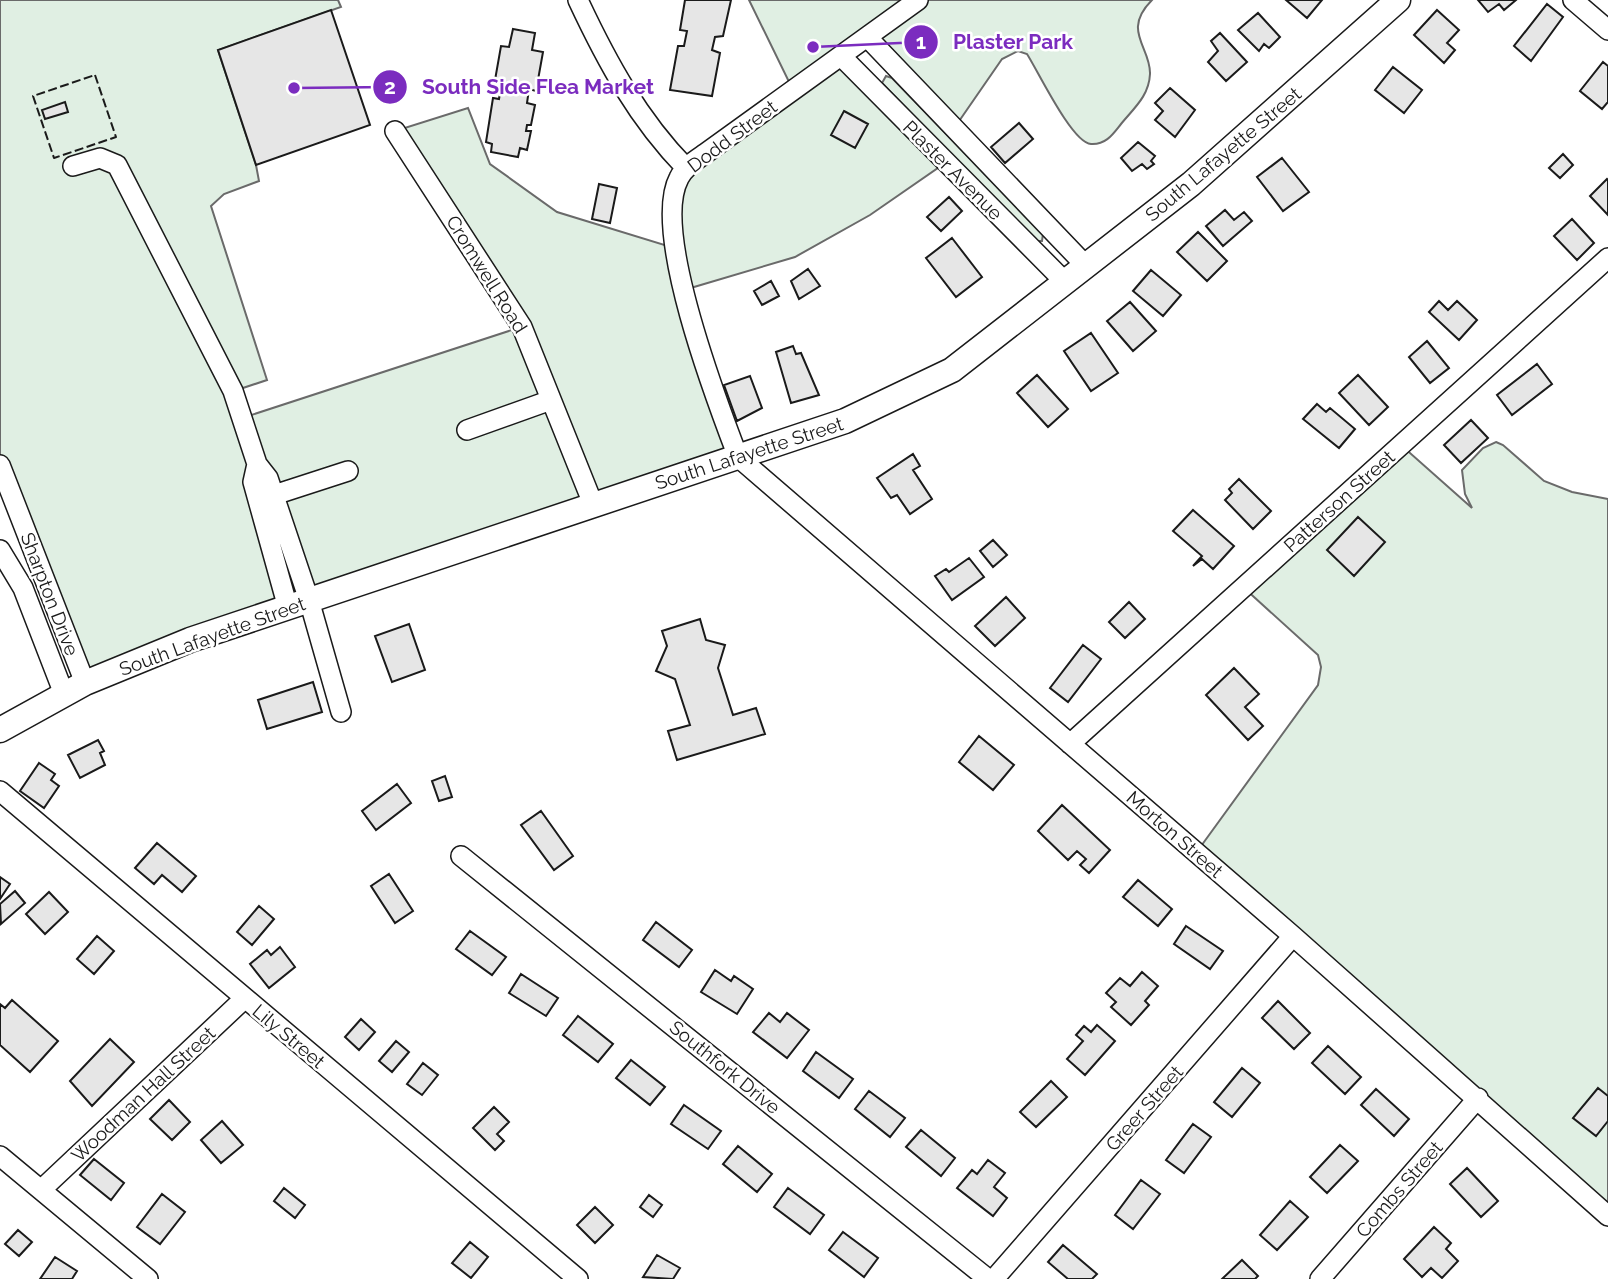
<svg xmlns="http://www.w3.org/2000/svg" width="1608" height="1279" viewBox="0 0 1608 1279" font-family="Raleway,sans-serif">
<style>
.green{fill:#e0efe3;stroke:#6a6a6a;stroke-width:2}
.building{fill:#e6e6e6;stroke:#1a1a1a;stroke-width:2}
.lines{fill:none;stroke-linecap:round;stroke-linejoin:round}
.minor-casing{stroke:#1a1a1a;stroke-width:22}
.major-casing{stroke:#1a1a1a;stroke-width:27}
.minor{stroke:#fff;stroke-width:19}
.major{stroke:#fff;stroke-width:24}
.fence{stroke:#1a1a1a;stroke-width:2;stroke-dasharray:9 3.5;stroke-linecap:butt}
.labels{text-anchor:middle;stroke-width:5;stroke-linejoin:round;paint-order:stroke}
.street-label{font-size:19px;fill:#1a1a1a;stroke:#fff}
.leader{fill:none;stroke:#7b2cbf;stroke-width:2.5}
.callout-dot{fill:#7b2cbf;stroke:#fff;stroke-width:2.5}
.mark-label{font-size:21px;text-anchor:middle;font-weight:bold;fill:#fff}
.callout-label{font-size:21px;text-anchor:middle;font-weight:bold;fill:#7b2cbf;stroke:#fff;stroke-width:5;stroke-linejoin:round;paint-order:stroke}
</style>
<rect width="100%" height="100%" fill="#fff"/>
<path class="green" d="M 0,0 L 338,0 L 341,7 L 218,50 L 256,165 L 259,181 L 224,194 L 211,206 L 267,380 L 234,391 L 242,418 L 521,327 L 395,131 L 468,108 L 490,164 L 557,212 L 674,248 L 674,190 L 793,90 L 749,0 L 1152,0 C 1121,31 1151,47 1150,74 C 1149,96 1134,108 1121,124 C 1113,134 1106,145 1091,144 C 1072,143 1038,71 1027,54 L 1018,51 L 1002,59 L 955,127 L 867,37 L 841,56 L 945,163 L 870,215 L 795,257 L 684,290 L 738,457 L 85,683 L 0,465 Z
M 886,76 L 892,78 L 1043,234 L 1042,241 L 1035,241 L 882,83 Z
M 1496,442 L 1503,445 L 1544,481 L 1572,492 L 1608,499 L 1608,1216 L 1196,853 L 1318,685 L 1321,667 L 1318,655 L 1243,587 L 1401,445 L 1472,508 L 1465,494 L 1462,470 L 1483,448 Z"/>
<path class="building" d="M 685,0 L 731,0 L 723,36 L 715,37 L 712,50 L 720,53 L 712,96 L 670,90 L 678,46 L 684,46 L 687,31 L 680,30 Z
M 1286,0 L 1322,0 L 1307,18 Z
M 1478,0 L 1516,0 L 1504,10 L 1499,4 L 1488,12 Z
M 1547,4 L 1563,17 L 1531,61 L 1514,46 Z
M 331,10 L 370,125 L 256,165 L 218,50 Z
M 1437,10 L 1459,30 L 1447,43 L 1455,50 L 1444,63 L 1414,35 Z
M 1258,13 L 1280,37 L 1269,48 L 1264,44 L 1259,51 L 1238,30 Z
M 513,29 L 535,33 L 532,50 L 543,52 L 536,91 L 529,89 L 527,103 L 535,105 L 531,125 L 527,125 L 526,131 L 531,131 L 527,150 L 520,148 L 518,157 L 491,152 L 492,144 L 486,142 L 493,98 L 499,99 L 502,82 L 495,80 L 501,46 L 509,47 Z
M 1220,33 L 1247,62 L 1226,81 L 1208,62 L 1218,51 L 1211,41 Z
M 1603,62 L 1608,66 L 1608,102 L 1602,109 L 1580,91 Z
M 1393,67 L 1422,90 L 1404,113 L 1375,90 Z
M 1170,88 L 1195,110 L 1175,137 L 1155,120 L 1163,111 L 1155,103 Z
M 65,102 L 68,112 L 45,119 L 42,110 Z
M 844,111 L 868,124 L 855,148 L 831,135 Z
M 1019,123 L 1033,139 L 1005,163 L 991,147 Z
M 1138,142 L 1155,156 L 1151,161 L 1154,164 L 1147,169 L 1142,164 L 1132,171 L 1121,158 Z
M 1563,154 L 1573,165 L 1560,178 L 1549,168 Z
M 1282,158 L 1309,192 L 1283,211 L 1257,177 Z
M 1607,179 L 1608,180 L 1608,215 L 1590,196 Z
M 599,184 L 617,188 L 610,223 L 592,219 Z
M 949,197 L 962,211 L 941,231 L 927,217 Z
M 1225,210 L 1234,220 L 1244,212 L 1252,221 L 1223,246 L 1206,226 Z
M 1572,219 L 1594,243 L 1577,260 L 1554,236 Z
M 1198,232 L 1227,261 L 1207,281 L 1177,252 Z
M 952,238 L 982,277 L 956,297 L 926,258 Z
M 808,269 L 820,286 L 799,299 L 791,281 Z
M 1151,270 L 1181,295 L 1163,316 L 1133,291 Z
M 771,281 L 779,296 L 762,305 L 754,291 Z
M 1439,301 L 1448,310 L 1457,301 L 1477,320 L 1459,340 L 1429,312 Z
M 1130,302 L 1156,331 L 1133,351 L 1107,321 Z
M 1091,333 L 1118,373 L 1091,391 L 1064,351 Z
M 1427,341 L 1449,368 L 1430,383 L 1409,357 Z
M 793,346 L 796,354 L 801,353 L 819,395 L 791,403 L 776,352 Z
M 1537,364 L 1552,384 L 1512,415 L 1497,395 Z
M 1037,375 L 1068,409 L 1048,427 L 1017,393 Z
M 1358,375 L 1388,407 L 1369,425 L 1339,393 Z
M 750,376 L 762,408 L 737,421 L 724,385 Z
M 1317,404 L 1326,412 L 1330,408 L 1355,429 L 1339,448 L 1303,419 Z
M 1471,420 L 1488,438 L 1461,463 L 1444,445 Z
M 913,454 L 920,466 L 913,470 L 932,499 L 910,514 L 897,495 L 891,498 L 877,478 Z
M 1239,479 L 1271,511 L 1253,529 L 1225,500 L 1232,493 L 1229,489 Z
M 1193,510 L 1234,546 L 1213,569 L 1202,559 L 1193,566 L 1202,556 L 1173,531 Z
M 1358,517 L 1385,542 L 1354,576 L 1327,550 Z
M 993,540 L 1007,555 L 993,567 L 980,551 Z
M 969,558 L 984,577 L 952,600 L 935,576 L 946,569 L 949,572 Z
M 1006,597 L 1025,618 L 995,646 L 975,626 Z
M 1129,602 L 1145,619 L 1125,638 L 1109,622 Z
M 700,619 L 706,640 L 725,645 L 718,668 L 733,715 L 756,708 L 765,734 L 677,760 L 668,731 L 690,725 L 675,679 L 656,671 L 667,646 L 662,631 Z
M 409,624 L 425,670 L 392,682 L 375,636 Z
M 1083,645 L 1101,659 L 1068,702 L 1050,688 Z
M 1234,668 L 1259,694 L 1245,707 L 1263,726 L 1248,740 L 1206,695 Z
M 313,682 L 322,712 L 267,729 L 258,700 Z
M 979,736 L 1014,765 L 993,790 L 959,762 Z
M 98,740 L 104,751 L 100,753 L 105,765 L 80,778 L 68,755 Z
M 39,763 L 55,774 L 51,780 L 59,786 L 44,808 L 20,791 Z
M 445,776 L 452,797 L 439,801 L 432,781 Z
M 397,784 L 411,803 L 376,830 L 362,811 Z
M 1062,805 L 1110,850 L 1089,873 L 1080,865 L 1086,859 L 1077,851 L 1068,860 L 1038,831 Z
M 541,811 L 573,856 L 554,870 L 521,825 Z
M 157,843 L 196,876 L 182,892 L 162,875 L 154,884 L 135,868 Z
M 389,874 L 413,911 L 395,923 L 371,886 Z
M 0,877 L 10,884 L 0,899 Z
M 1138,880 L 1172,909 L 1158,926 L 1123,897 Z
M 15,891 L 25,903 L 1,924 L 0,904 Z
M 49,892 L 68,912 L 45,934 L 26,914 Z
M 259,906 L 274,919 L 252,945 L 237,932 Z
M 656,922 L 692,950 L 679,967 L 643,940 Z
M 1186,926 L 1223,951 L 1210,969 L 1174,944 Z
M 470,931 L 506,957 L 492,975 L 456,949 Z
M 97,936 L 114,951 L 94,974 L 77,959 Z
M 280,947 L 295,967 L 269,988 L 250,964 L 267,950 L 271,955 Z
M 715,970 L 731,981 L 734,976 L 753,989 L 737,1014 L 701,992 Z
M 1142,972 L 1158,986 L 1145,1001 L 1149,1005 L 1131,1025 L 1111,1007 L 1116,1002 L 1106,993 L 1120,978 L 1130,986 Z
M 521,974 L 558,998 L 546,1016 L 509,993 Z
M 12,1000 L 58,1041 L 30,1072 L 0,1045 L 0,1004 L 5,1008 Z
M 1278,1001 L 1310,1033 L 1294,1049 L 1262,1018 Z
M 769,1013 L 780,1022 L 787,1013 L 809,1030 L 787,1058 L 753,1032 Z
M 578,1016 L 613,1044 L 598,1062 L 563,1035 Z
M 361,1019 L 375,1032 L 359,1050 L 345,1037 Z
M 1097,1025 L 1115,1041 L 1085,1075 L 1067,1059 L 1083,1041 L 1076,1035 L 1084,1026 L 1091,1032 Z
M 110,1039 L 134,1062 L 92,1106 L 70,1081 Z
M 396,1041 L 409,1052 L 392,1072 L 379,1061 Z
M 1328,1046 L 1361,1077 L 1345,1094 L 1312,1063 Z
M 816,1052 L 853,1079 L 839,1098 L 803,1071 Z
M 631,1060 L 665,1087 L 650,1105 L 616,1078 Z
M 423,1063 L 438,1075 L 422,1095 L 407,1084 Z
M 1242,1068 L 1260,1083 L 1232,1117 L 1214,1102 Z
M 1051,1081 L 1067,1097 L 1036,1127 L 1020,1112 Z
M 1598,1088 L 1608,1096 L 1608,1121 L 1596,1136 L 1573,1118 Z
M 1376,1089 L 1409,1119 L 1394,1136 L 1361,1105 Z
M 869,1091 L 905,1118 L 890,1137 L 855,1109 Z
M 169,1100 L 190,1122 L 172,1140 L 150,1119 Z
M 684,1105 L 721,1131 L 708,1149 L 671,1124 Z
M 494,1107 L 509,1122 L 497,1134 L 504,1141 L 495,1150 L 473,1128 Z
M 222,1121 L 243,1145 L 221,1163 L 201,1140 Z
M 1193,1124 L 1211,1137 L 1184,1173 L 1166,1160 Z
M 921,1130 L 955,1158 L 941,1176 L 906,1147 Z
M 1340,1145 L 1358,1161 L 1327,1193 L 1310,1177 Z
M 738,1146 L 772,1174 L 757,1192 L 723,1164 Z
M 94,1159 L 124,1183 L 111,1200 L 80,1175 Z
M 988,1160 L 1005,1173 L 994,1187 L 1007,1198 L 993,1216 L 957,1188 L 972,1170 L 977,1174 Z
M 1467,1168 L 1498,1201 L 1481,1217 L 1450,1184 Z
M 1141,1180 L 1160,1194 L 1133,1229 L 1115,1215 Z
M 284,1188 L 305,1205 L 295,1218 L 274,1201 Z
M 788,1188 L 824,1215 L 810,1234 L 774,1207 Z
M 162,1194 L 185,1212 L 160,1244 L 137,1227 Z
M 649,1195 L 662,1205 L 653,1217 L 640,1207 Z
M 1290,1201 L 1308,1217 L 1277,1250 L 1260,1235 Z
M 595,1207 L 613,1225 L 595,1243 L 577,1225 Z
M 1434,1227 L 1451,1243 L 1446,1249 L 1458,1261 L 1442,1278 L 1431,1268 L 1422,1277 L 1404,1259 Z
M 18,1230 L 32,1242 L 19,1256 L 5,1244 Z
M 843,1232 L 878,1258 L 864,1277 L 829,1250 Z
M 470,1242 L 488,1257 L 471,1278 L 452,1263 Z
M 1063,1245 L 1097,1274 L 1092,1279 L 1068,1279 L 1048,1262 Z
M 657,1255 L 680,1268 L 673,1279 L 643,1277 Z
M 55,1257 L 77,1271 L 72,1279 L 40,1279 Z
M 1242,1260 L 1258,1276 L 1255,1279 L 1222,1279 Z"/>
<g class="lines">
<g class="minor-casing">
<path id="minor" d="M 578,0 C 607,62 638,119 686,168
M 918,0 L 706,153 C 696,160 684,167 679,178 C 651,230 717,402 738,457 L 1293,936 L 1608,1216
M 1573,0 L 1608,30
M 867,37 L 1087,267
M 841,56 L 1066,283
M 395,131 L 522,327 L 593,504
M 73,166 L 100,158 L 117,165 L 233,391 L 257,464
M 467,430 L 551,400
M 0,465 L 85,683
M 274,495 L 348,471
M 0,550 L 23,588 L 64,694
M 288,608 L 253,482 L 257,464 L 268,478 L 309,600 L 341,712
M 1070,744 L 1608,258
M 0,791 L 578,1279
M 461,856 L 988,1279
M 0,1156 L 148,1279
M 41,1190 L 245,998
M 994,1279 L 1293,936
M 1320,1279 L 1478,1098"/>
</g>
<g class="major-casing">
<path id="major" d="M 0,730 L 85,683 L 190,640 L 845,421 L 952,370 L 1191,184 L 1398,0"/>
</g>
<use href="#minor" class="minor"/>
<use href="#major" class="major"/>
<path class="fence" d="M 95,75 L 116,137 L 54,158 L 33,96 Z"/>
</g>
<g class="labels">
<g class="street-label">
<text transform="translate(732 136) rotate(-37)" y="7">Dodd Street</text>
<text transform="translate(1223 154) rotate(-40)" y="7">South Lafayette Street</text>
<text transform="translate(953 170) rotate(45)" y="7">Plaster Avenue</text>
<text transform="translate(487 274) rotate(58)" y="7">Cromwell Road</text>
<text transform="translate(749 453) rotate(-18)" y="7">South Lafayette Street</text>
<text transform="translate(1339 501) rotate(-42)" y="7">Patterson Street</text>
<text transform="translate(50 594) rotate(69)" y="7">Sharpton Drive</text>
<text transform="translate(212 636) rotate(-20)" y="7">South Lafayette Street</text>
<text transform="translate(1175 834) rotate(41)" y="7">Morton Street</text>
<text transform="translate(289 1036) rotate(40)" y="7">Lily Street</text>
<text transform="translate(725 1067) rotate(39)" y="7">Southfork Drive</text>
<text transform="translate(143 1094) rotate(-43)" y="7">Woodman Hall Street</text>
<text transform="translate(1144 1108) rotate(-49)" y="7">Greer Street</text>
<text transform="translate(1399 1189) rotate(-49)" y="7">Combs Street</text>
</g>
</g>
<path class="leader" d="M813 47L921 42M294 88L390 87"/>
<g class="callout-dot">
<circle cx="813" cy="47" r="7"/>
<circle cx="294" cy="88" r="7"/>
<circle cx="921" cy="42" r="18"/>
<circle cx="390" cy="87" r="18"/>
</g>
<g class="mark-label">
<text x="921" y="49">1</text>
<text x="390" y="94">2</text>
</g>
<g class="callout-label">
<text x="1013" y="49">Plaster Park</text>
<text x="538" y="94">South Side Flea Market</text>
</g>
</svg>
